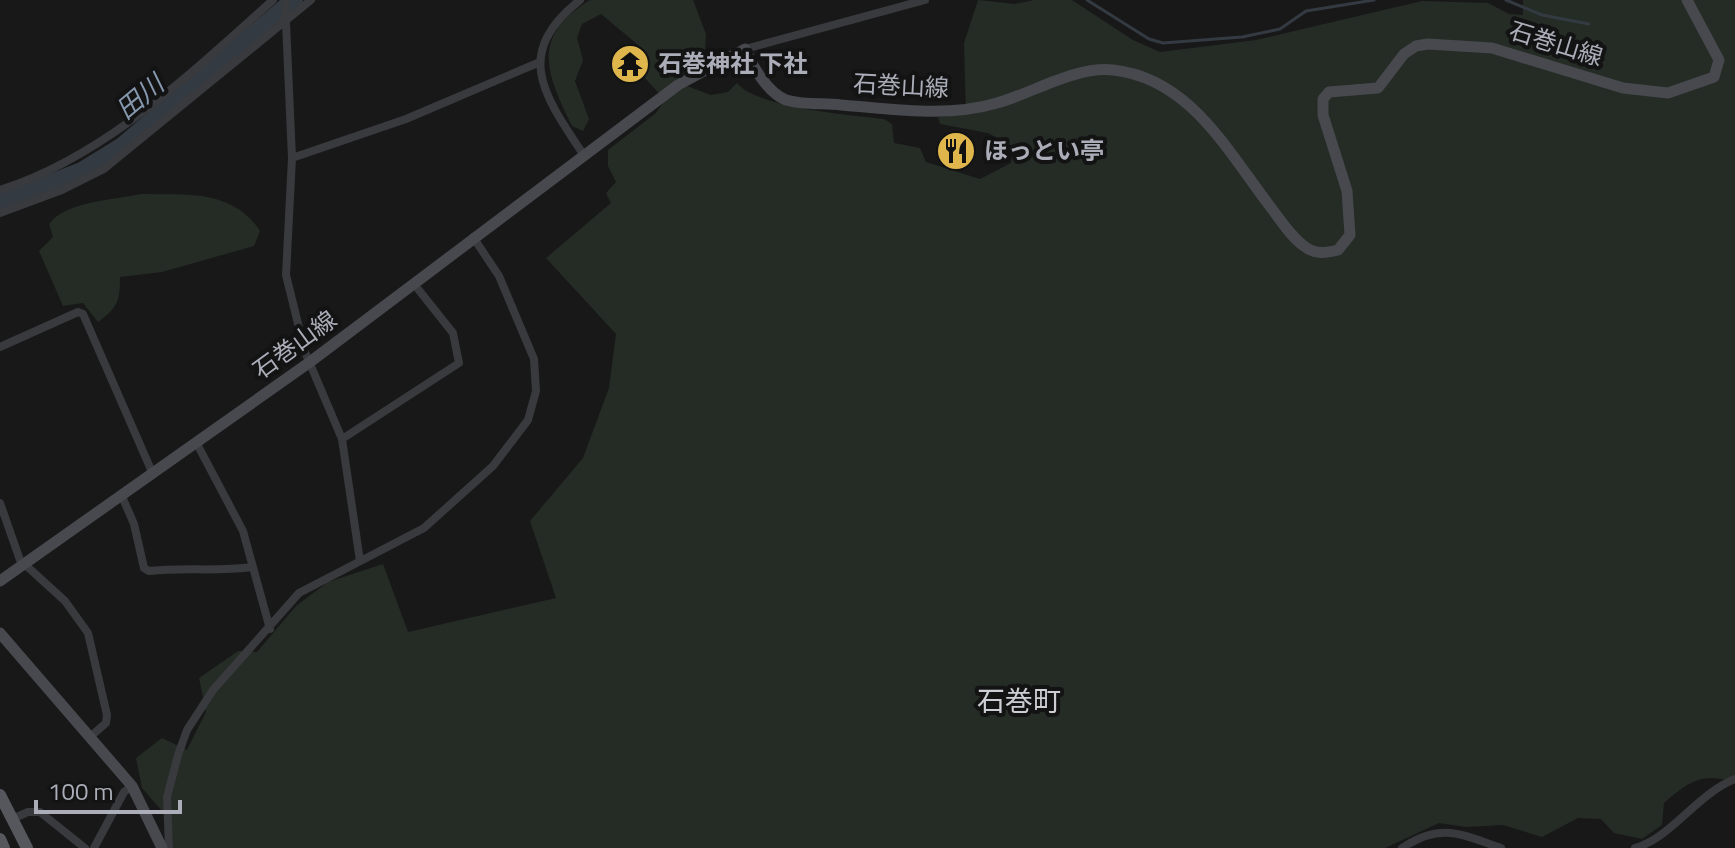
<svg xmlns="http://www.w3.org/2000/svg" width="1735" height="848" viewBox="0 0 1735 848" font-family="'Titillium Web','Noto Sans JP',sans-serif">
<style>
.green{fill:#242c25}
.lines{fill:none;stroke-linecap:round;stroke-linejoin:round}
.stream{stroke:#333a41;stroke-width:3}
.river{stroke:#333a41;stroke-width:18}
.street{stroke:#393a3e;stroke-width:8}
.secondary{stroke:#47494e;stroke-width:11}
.primary{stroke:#56575d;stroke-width:12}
.labels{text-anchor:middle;stroke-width:8;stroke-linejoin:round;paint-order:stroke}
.street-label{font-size:24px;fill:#abaeb8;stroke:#131314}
.poi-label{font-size:24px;font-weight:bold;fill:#abaeb8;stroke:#131314;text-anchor:start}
.water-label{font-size:26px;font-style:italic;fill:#8799af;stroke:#131314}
.quarter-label{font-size:28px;fill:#ccced4;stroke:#131314}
</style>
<rect width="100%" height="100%" fill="#181819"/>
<path class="green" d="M 590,0 L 693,0 L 706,34 L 705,52 L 684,67 L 687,86 L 711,95 L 728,92 L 737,83 C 757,108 850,115 884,119 L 892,124 L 894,143 L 920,148 L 926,162 L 980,179 L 1011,163 L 1014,147 L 988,133 L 940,124 L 938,117 L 966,114 L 964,43 L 978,0 L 1015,4 L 1034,0 L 1072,0 L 1133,40 L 1160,52 L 1256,40 L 1422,1 L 1488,3 L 1509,14 L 1523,15 L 1523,0 L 1735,0 L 1735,783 C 1703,771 1688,782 1664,803 L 1662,825 L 1642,839 L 1614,833 L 1601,819 L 1578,818 L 1542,837 L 1503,825 L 1466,827 L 1439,823 L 1385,848 L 173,848 L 171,821 L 142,788 L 136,758 L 162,738 L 187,750 L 206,712 L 199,678 L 238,651 L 257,652 L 296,606 L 328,582 L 383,564 L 408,632 L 556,598 L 530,521 L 583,458 L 609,388 L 616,334 L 546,258 L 611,203 L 606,193 L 616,182 L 608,166 L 608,150 L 656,113 L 665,100 L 635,67 L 643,49 L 601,14 L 582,24 L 577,38 L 583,60 L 575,81 L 589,119 L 583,131 L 572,126 C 546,73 530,37 590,0 Z
M 141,194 C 186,195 233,189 260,231 L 254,246 L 162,272 L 120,277 C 120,300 118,308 98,322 L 83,303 L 63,306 L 39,251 L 53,237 L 49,224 C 66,201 114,200 141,194 Z"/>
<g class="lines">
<path class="stream" d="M 1087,0 L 1149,39 L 1163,43 L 1242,37 L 1280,29 L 1306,11 L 1374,0
M 1506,0 L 1542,15 L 1589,24"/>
<path class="river" d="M 0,203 L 82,171 L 121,147 L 294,0"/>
<path class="street" d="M 285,0 L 292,158 L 286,275 L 305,352 L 342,439 L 360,561
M 580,0 C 513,53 543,94 583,154
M 745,49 L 925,0
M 292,158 L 406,119 L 540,62
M 0,190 C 106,156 191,73 273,0
M 0,213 L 62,190 L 104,169 L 311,0
M 0,347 L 78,312 L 83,314 L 152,472
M 342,439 L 459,363 L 453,333 L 414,284
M 196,442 L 243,531 L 270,629
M 121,494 L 134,524 L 144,568 L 149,571 C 186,567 216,572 253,567
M 0,503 L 20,560 L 65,601 L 88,633 L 107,715 L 106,723 L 91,736
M 12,819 L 28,812 L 40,812 L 85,848
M 94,848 L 124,792 L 132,786
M 169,848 L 167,797 L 178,755 L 187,730 L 213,690 L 299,593 L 424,528 L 493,466 L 528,420 L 536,391 L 534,359 L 499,276 L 473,237
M 1402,848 C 1441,822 1460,834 1501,848
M 1635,848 C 1671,838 1697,794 1735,779"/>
<path class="secondary" d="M 0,581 L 310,362 L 678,85 L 745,49 C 752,66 768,93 786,100 C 802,105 824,103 841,105 C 893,109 946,118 997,103 C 1033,93 1075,66 1113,70 C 1189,78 1227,150 1269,205 C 1279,218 1290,236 1304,246 C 1315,255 1326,253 1338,250 L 1350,235 L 1347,191 L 1323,115 L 1323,99 L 1329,92 L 1378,88 L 1404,54 L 1416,46 L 1428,44 L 1492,48 L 1623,88 L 1668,93 L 1714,77 L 1719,60 L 1687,0
M 0,633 L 132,786 L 162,848"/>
<path class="primary" d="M 0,795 L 27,848
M 0,839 L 4,848"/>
</g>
<defs>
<g id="temple-disc" transform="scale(2)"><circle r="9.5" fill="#deb64b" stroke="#131314"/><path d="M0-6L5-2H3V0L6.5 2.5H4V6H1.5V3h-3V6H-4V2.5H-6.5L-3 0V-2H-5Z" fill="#111"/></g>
<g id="restaurant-disc" transform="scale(2)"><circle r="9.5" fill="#deb64b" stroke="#131314"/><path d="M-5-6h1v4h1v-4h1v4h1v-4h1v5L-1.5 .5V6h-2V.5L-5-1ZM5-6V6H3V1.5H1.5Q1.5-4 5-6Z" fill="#111"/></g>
</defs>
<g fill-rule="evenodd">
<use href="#temple-disc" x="630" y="64"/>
<use href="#restaurant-disc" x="956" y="151"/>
</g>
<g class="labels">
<g class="street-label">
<text transform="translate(1556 44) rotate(17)" y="8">石巻山線</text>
<text transform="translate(901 86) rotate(3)" y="8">石巻山線</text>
<text transform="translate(295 345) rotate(-36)" y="8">石巻山線</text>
</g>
<g class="poi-label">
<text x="658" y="72">石巻神社 下社</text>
<text x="984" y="159">ほっとい亭</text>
</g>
<g class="water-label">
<text transform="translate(140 97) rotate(-40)" y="9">田川</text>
</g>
<g class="quarter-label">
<text x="1019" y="711">石巻町</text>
</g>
</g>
<path d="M36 800v12h144v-12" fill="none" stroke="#abaeb8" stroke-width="4"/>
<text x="48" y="800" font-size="24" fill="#abaeb8" stroke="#131314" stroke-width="6" paint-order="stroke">100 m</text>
</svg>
